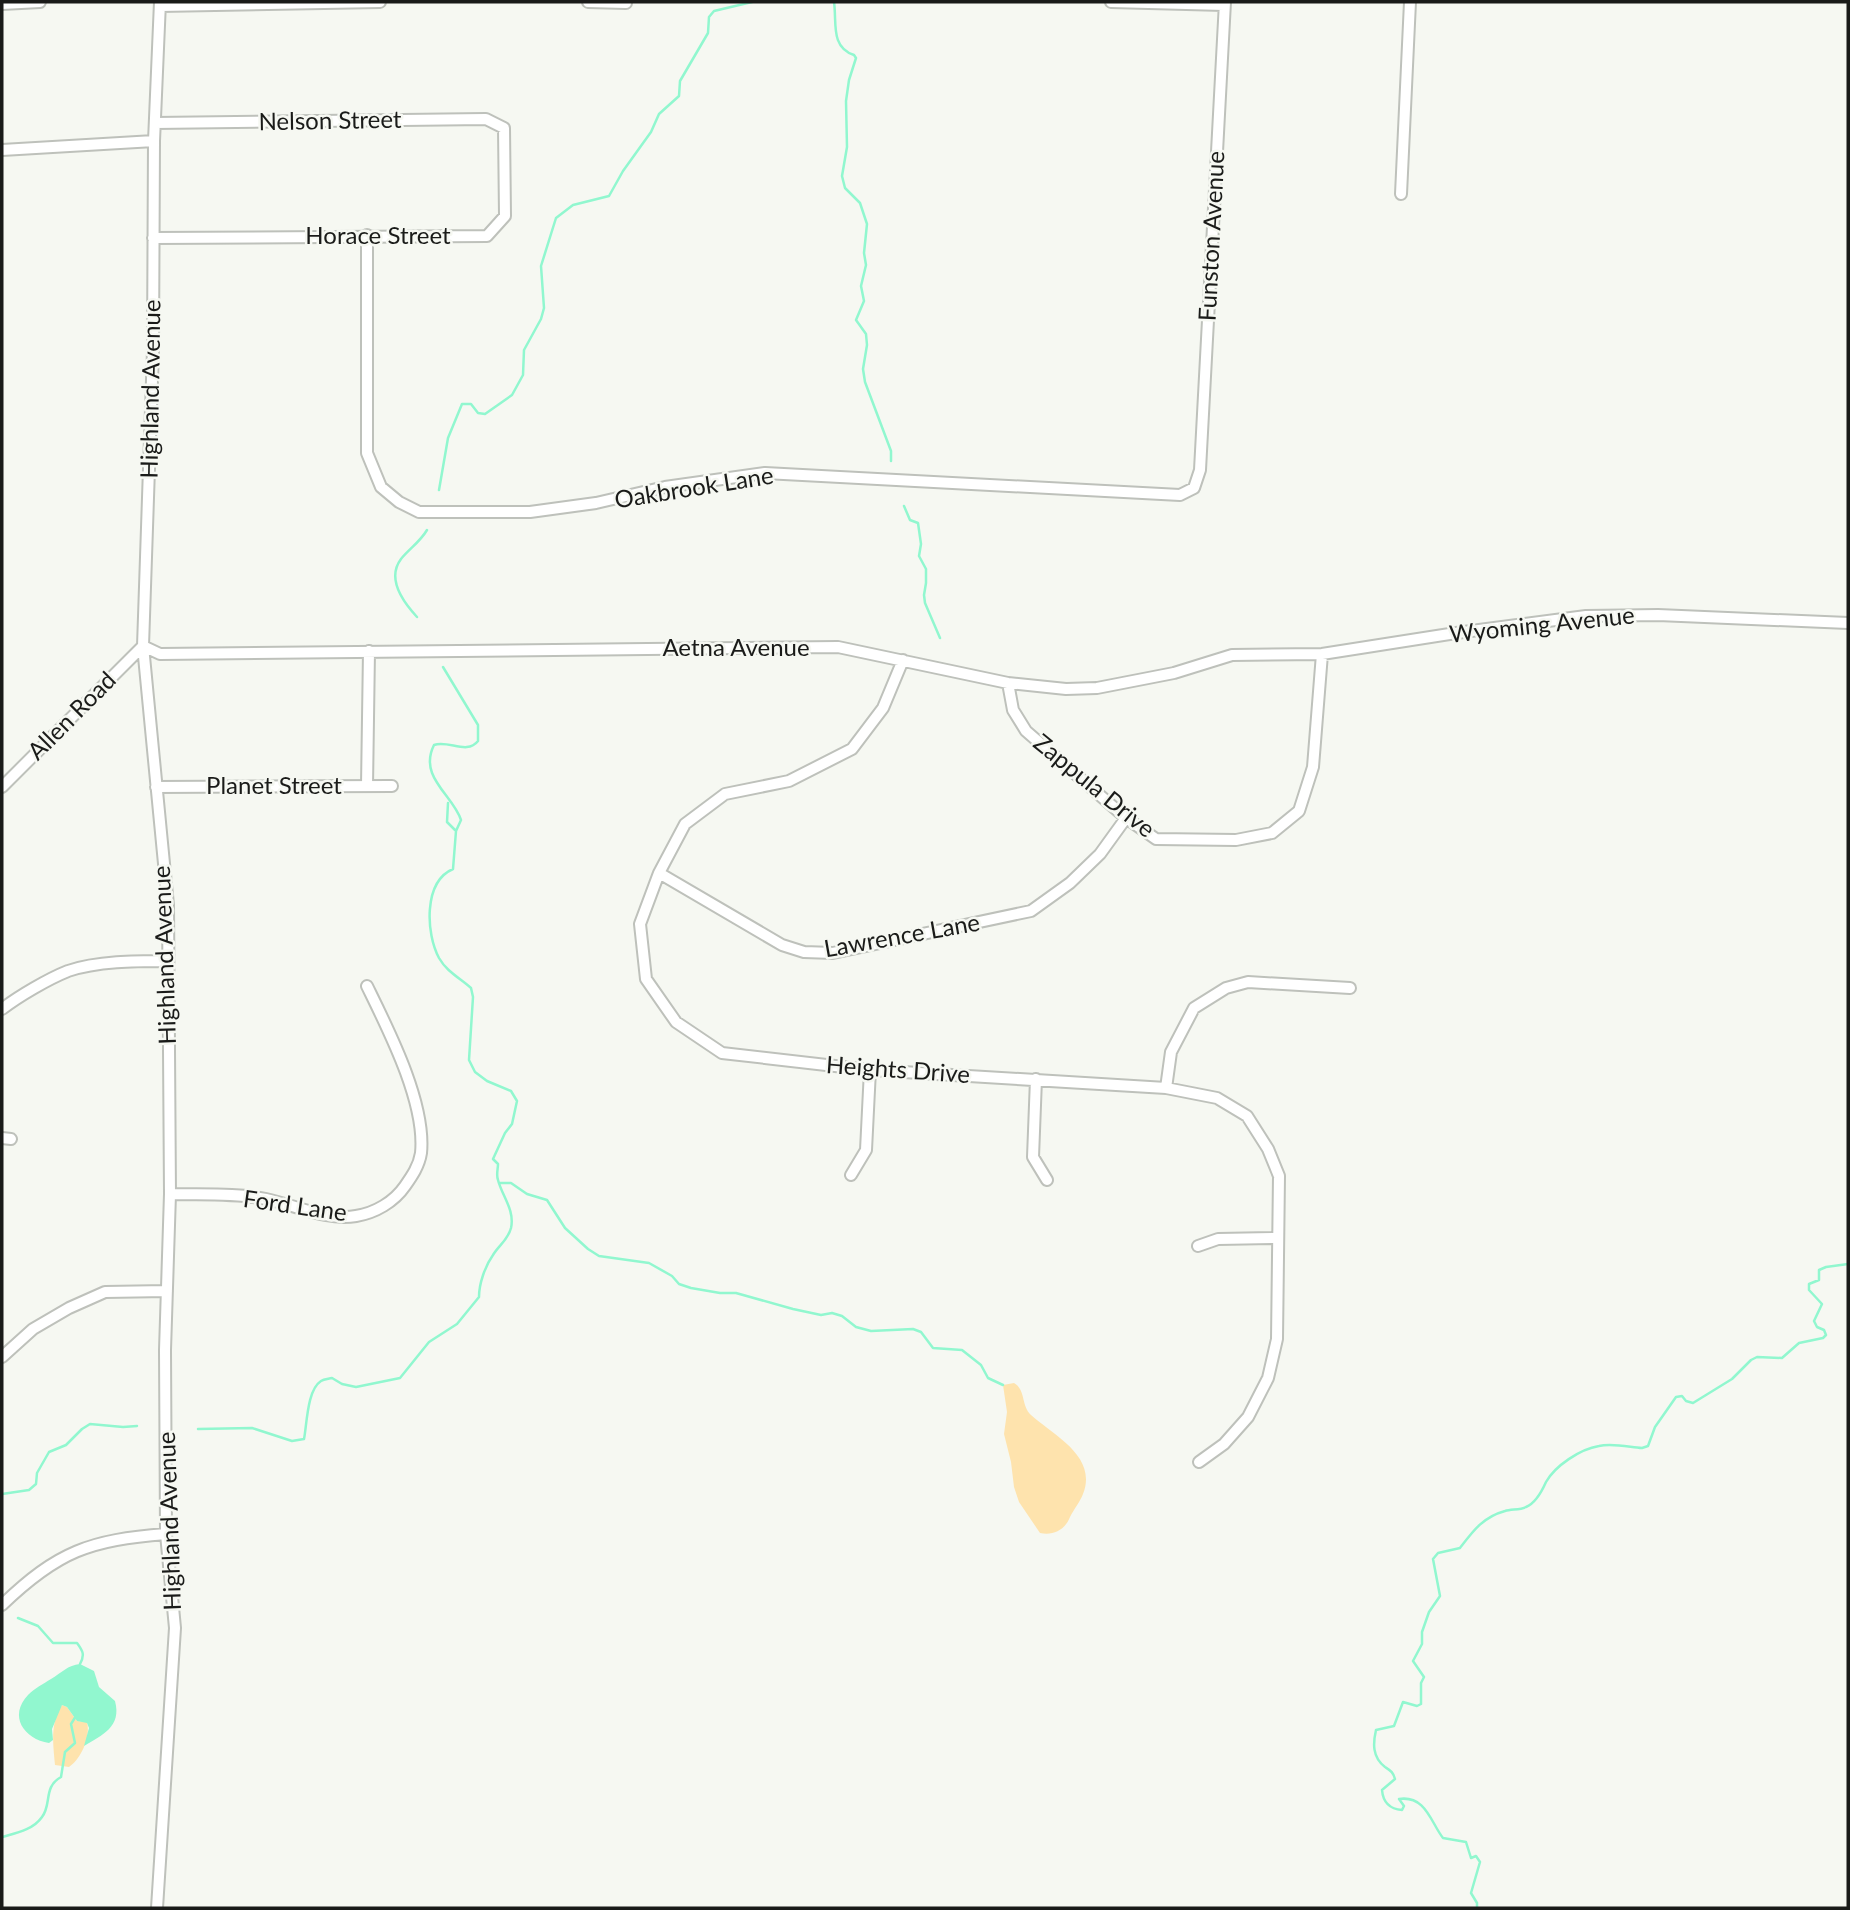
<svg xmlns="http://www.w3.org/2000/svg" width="1850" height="1910" viewBox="0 0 1850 1910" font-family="Lato,sans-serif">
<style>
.green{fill:#fee3ad}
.water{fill:#91f7cf}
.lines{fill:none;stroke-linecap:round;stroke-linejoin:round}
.stream{stroke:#91f7cf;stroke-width:2.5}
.minor-casing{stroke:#bec1bb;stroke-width:14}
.minor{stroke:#fff;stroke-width:10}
.labels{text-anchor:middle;stroke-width:5;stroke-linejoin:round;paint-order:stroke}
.street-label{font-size:24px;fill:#1a1b19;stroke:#f6f8f2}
</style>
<rect width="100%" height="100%" fill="#f6f8f2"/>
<path class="green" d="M 1014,1383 C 1026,1390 1021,1406 1031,1415 C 1053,1435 1098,1456 1083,1494 C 1080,1502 1074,1509 1070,1517 C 1065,1530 1053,1536 1040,1533 L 1019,1502 L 1014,1487 L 1011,1462 L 1004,1434 L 1007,1412 L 1003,1385 Z
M 62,1705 L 67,1707 L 77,1721 L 87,1722 C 91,1737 81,1759 69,1767 L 55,1765 C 53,1744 50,1723 62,1705 Z"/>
<path class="water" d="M 80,1664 L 94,1671 L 99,1687 L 115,1701 C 122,1727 102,1735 84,1746 L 89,1728 L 87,1723 L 77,1721 L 67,1707 L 62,1705 L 52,1729 L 53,1740 L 49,1743 C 24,1739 8,1716 28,1695 C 35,1688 43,1684 51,1679 C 61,1673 68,1665 80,1664 Z"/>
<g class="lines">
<path class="stream" d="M 834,2 C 837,22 830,47 854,55 L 856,58 L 849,80 L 846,101 L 847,147 L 842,176 L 845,188 L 860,203 L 867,224 L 864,253 L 866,265 L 861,286 L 864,301 L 856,320 L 866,334 L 867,345 L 863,369 L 865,382 L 891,451 L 891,461
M 439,490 L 448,438 L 462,404 L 471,404 L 478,413 L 485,414 L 512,395 L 523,375 L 524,350 L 541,319 L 544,308 L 541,266 L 556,218 L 573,205 L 609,196 L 623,171 L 651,132 L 659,114 L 679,96 L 680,81 L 708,33 L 709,17 L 714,11 L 752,2
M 904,506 L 910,520 L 918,523 L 921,544 L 919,556 L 926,569 L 926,583 L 924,595 L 925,603 L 940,638
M 417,617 C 403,602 386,579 401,559 C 409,549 420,542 427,530
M 448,803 L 447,822 L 456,831
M 499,1183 L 511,1183 L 527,1194 L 547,1200 L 565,1228 L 588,1249 L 599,1256 L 649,1263 L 672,1276 L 679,1284 L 691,1288 L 720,1293 L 736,1293 L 793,1309 L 821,1315 L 832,1313 L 842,1316 L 856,1327 L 871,1331 L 913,1329 L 921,1332 L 933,1348 L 962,1350 L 981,1365 L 988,1378 L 1003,1385
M 198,1429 L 252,1428 L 292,1441 L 304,1439 C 307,1424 307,1390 321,1381 C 324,1379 328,1379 332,1378 L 342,1384 L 356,1387 L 400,1378 L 429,1342 L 457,1324 L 479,1297 C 479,1284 485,1266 493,1255 C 499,1245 508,1240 511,1228 C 515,1210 502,1196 498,1180 C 496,1175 498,1169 498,1164 L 493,1159 L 505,1133 L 512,1124 L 517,1101 L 511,1091 L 487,1081 L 475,1072 L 469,1060 L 473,997 L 471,988 C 460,978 447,972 439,958 C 426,934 423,882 453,869 L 456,831 L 461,820 C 453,795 418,777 434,745 C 449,740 467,755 478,741 L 478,725 L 443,667
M 2,1494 L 29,1490 L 36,1484 L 37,1473 L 49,1452 L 66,1445 L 82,1429 L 90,1424 L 123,1427 L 137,1426
M 18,1618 L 38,1626 L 53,1643 L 77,1643 C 83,1651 85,1655 80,1664
M 2,1837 C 16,1833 33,1830 42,1817 C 52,1804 43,1787 61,1777 L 65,1752 L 75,1743 L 71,1724 L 76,1716
M 1477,1908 L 1477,1903 L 1471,1893 L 1480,1862 L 1476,1856 L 1471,1858 L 1466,1842 L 1443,1838 C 1431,1823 1426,1795 1399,1799 L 1404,1806 L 1402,1810 C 1389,1809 1383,1802 1382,1790 L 1395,1779 C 1393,1772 1391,1771 1385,1767 C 1372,1757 1373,1743 1376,1730 L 1394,1726 L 1403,1702 L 1417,1706 L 1421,1704 L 1421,1683 L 1424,1677 L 1413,1661 L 1422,1644 L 1422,1632 L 1429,1612 L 1440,1596 L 1433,1559 L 1438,1553 L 1460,1548 C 1473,1531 1483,1517 1505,1511 C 1511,1509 1520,1510 1526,1507 C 1536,1503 1542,1491 1546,1482 C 1555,1466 1580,1449 1599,1446 C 1612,1443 1629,1447 1642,1448 L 1648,1446 L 1655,1427 L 1676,1397 L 1682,1396 L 1686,1401 L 1693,1403 L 1732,1379 L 1751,1360 L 1757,1357 L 1782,1358 L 1799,1343 L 1823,1338 L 1826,1335 L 1824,1330 L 1817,1327 L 1814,1321 L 1822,1304 L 1809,1290 L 1809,1284 L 1819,1280 L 1819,1270 L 1826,1267 L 1848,1264"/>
<g class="minor-casing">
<path id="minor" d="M 588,2 L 626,3
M 1111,2 L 1224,5
M 2,4 L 40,2
M 160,6 L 380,2
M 2,150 L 154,141
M 1401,194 L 1410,2
M 367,235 L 367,453 L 381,487 L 399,502 L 419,512 L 530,512 L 596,503 L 665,487 L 765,473 L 1180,495 L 1194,488 L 1200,470 L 1225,2
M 153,238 L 487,236 L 505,216 L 504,128 L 486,119 L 155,123
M 143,646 L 160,654 L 838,647 L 1008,683 L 1066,689 L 1097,688 L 1174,673 L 1232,655 L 1322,654 L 1456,633 L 1586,616 L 1658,615 L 1848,623
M 903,660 L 883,708 L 852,749 L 789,781 L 725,794 L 685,824 L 659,873 L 640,924 L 646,979 L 676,1022 L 722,1053 L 870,1070 L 1166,1088 L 1217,1098 L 1247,1116 L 1268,1149 L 1279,1176 L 1277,1339 L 1268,1378 L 1248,1417 L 1224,1444 L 1199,1462
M 1008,683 L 1013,710 L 1026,731 L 1126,818 L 1156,839 L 1236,840 L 1272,833 L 1299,811 L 1313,767 L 1322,654
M 367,786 L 369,651
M 2,787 L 143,646
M 156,787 L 392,786
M 659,873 L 782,945 L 804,952 L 833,953 L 1031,911 L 1070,883 L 1100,854 L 1126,818
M 2,1009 C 19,996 48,979 68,971 C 97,961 136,961 166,961
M 1036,1079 L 1033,1157 L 1047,1180
M 1166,1088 L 1171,1052 L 1194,1008 L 1226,988 L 1248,982 L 1350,988
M 2,1138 L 11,1139
M 851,1175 L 866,1150 L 870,1070
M 170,1194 C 201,1195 236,1193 266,1199 C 295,1205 326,1221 356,1216 C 375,1213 394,1202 405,1186 C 412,1176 419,1166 421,1153 C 426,1103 389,1031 367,986
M 1198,1246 L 1218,1239 L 1277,1238
M 2,1357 L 33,1329 L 69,1308 L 105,1292 L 167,1291
M 2,1605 C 58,1551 90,1540 166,1534
M 157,1908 L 175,1628 L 166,1534 L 165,1350 L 170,1194 L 168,905 L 143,646 L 153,350 L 154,141 L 160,2"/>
</g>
<use href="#minor" class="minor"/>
</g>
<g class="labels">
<g class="street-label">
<text transform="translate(330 121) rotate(-1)" y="8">Nelson Street</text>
<text x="378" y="244">Horace Street</text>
<text transform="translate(1212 236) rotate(-87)" y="8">Funston Avenue</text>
<text transform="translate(151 389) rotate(-89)" y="8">Highland Avenue</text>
<text transform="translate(694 488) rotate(-9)" y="8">Oakbrook Lane</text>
<text transform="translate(1542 625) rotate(-6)" y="8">Wyoming Avenue</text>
<text x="736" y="656">Aetna Avenue</text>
<text transform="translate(72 716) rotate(-45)" y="8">Allen Road</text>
<text x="274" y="794">Planet Street</text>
<text transform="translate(1094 786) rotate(39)" y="8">Zappula Drive</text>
<text transform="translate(902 936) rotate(-10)" y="8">Lawrence Lane</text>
<text transform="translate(165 955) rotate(-92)" y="8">Highland Avenue</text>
<text transform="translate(898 1070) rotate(4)" y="8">Heights Drive</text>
<text transform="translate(295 1206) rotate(8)" y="8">Ford Lane</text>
<text transform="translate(170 1521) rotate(-92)" y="8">Highland Avenue</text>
</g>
</g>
<rect width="1850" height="1910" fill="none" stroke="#1a1b19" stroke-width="7"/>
</svg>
